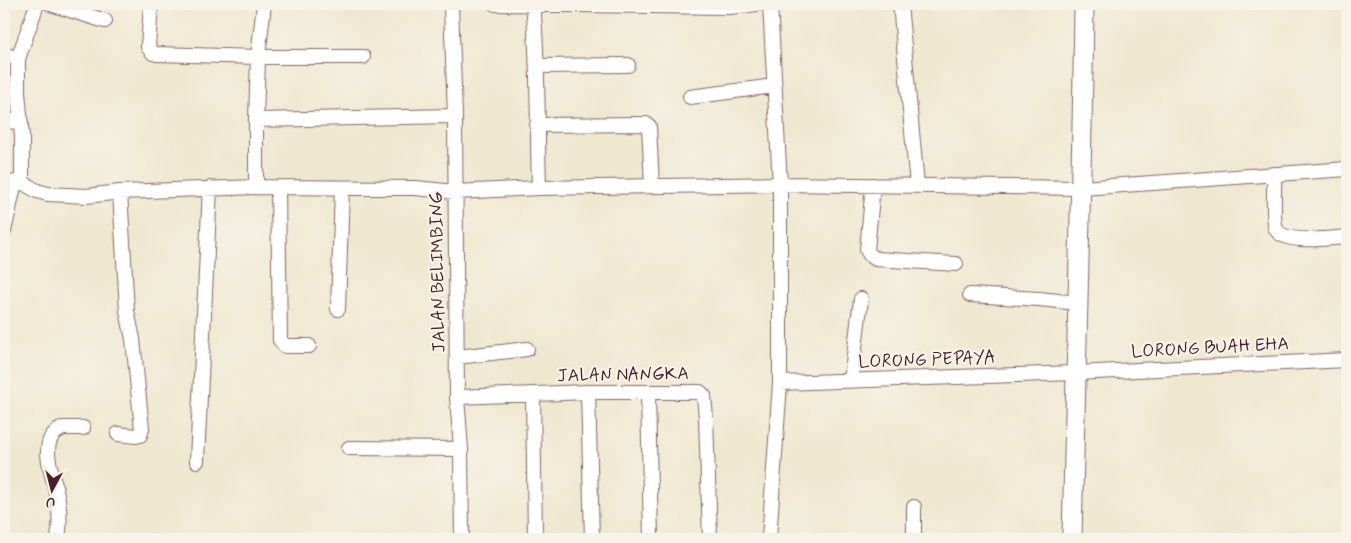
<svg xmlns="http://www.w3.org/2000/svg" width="1351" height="543" viewBox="0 0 1351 543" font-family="Mynerve,sans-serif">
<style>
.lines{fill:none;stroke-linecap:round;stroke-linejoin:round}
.street-casing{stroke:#846565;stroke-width:16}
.secondary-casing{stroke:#846565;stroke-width:21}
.street{stroke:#fff;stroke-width:14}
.secondary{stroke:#fff;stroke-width:19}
.labels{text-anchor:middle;stroke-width:4.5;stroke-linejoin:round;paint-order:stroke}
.street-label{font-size:18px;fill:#4a1f2b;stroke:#f7f3e8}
</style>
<rect width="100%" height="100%" fill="#f7f3e8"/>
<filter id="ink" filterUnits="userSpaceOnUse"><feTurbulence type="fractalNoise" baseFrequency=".02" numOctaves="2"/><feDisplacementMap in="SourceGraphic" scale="10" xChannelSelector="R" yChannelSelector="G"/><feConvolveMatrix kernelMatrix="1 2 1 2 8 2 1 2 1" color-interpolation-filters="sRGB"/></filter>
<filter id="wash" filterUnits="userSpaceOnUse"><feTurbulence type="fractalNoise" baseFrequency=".0096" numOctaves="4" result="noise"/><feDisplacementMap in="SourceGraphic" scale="20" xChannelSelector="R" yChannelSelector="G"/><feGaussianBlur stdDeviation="1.12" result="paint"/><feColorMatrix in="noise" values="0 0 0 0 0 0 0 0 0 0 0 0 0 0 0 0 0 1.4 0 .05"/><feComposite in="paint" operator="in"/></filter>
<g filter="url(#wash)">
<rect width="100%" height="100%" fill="#efe8d0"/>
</g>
<g filter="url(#ink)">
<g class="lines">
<g class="street-casing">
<path id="street" d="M 37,4 L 18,59 L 18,92 L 22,137 L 22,182 L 37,191 L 48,194 L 87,196 L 120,192 L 256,187 L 415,188 L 455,192 L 539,188 L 780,184 L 1082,188 L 1347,169
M 51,4 L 105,21
M 151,4 L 148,47 L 153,53 L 157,54 L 258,57 L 363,57
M 451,4 L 455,116 L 457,397 L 461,449 L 462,539
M 495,4 L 729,7 L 757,4
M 533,4 C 539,65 537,126 539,188
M 900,4 L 917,185
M 4,54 L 18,59
M 537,66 L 628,65
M 690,97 L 774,86
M 4,120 L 21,123
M 256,120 L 258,57 L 264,4
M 537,125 L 646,124 L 649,126 L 652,186
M 1274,174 C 1275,185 1272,220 1276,229 C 1284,245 1332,238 1347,237
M 873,185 L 867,250 L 870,255 L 876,259 L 956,264
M 256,187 L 256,120 L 455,116
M 278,188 L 280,340 L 285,346 L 309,346
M 4,231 L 15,182
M 970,295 L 1039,299 L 1078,303
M 338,309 L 342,188
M 457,357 L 527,349
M 851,380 L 861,299
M 780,383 L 1075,373 L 1347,360
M 588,392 L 592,539
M 648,392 L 651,539
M 533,394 L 535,539
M 457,397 L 588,392 L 700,392 L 704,396 L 706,418 L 710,539
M 118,434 L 136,436 L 140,435 L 142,429 L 133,339 L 127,311 L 120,192
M 349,448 L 461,449
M 197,461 L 210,188
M 58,539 C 60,526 60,513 58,500 C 56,483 42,454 51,438 C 53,433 59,430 63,428 L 83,428
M 769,539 L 780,383 L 780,184 L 770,4
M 914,539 L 914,507"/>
</g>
<g class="secondary-casing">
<path id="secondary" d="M 1072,539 C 1076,361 1082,182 1084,4"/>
</g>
<use href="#street" class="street"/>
<use href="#secondary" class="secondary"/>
</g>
</g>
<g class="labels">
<g class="street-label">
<text transform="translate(437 272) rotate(-91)" y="6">JALAN BELIMBING</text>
<text transform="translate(1210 347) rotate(-3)" y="6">LORONG BUAH EHA</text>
<text transform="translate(927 359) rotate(-2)" y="6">LORONG PEPAYA</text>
<text transform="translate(623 374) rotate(-1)" y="6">JALAN NANGKA</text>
</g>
</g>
<rect width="1351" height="543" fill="none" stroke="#f7f3e8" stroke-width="20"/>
<g transform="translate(52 490) rotate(187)" stroke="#f7f3e8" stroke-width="4" paint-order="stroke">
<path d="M0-4L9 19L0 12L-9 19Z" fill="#4a1f2b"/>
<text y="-8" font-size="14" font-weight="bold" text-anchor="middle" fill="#4a1f2b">U</text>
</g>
</svg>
